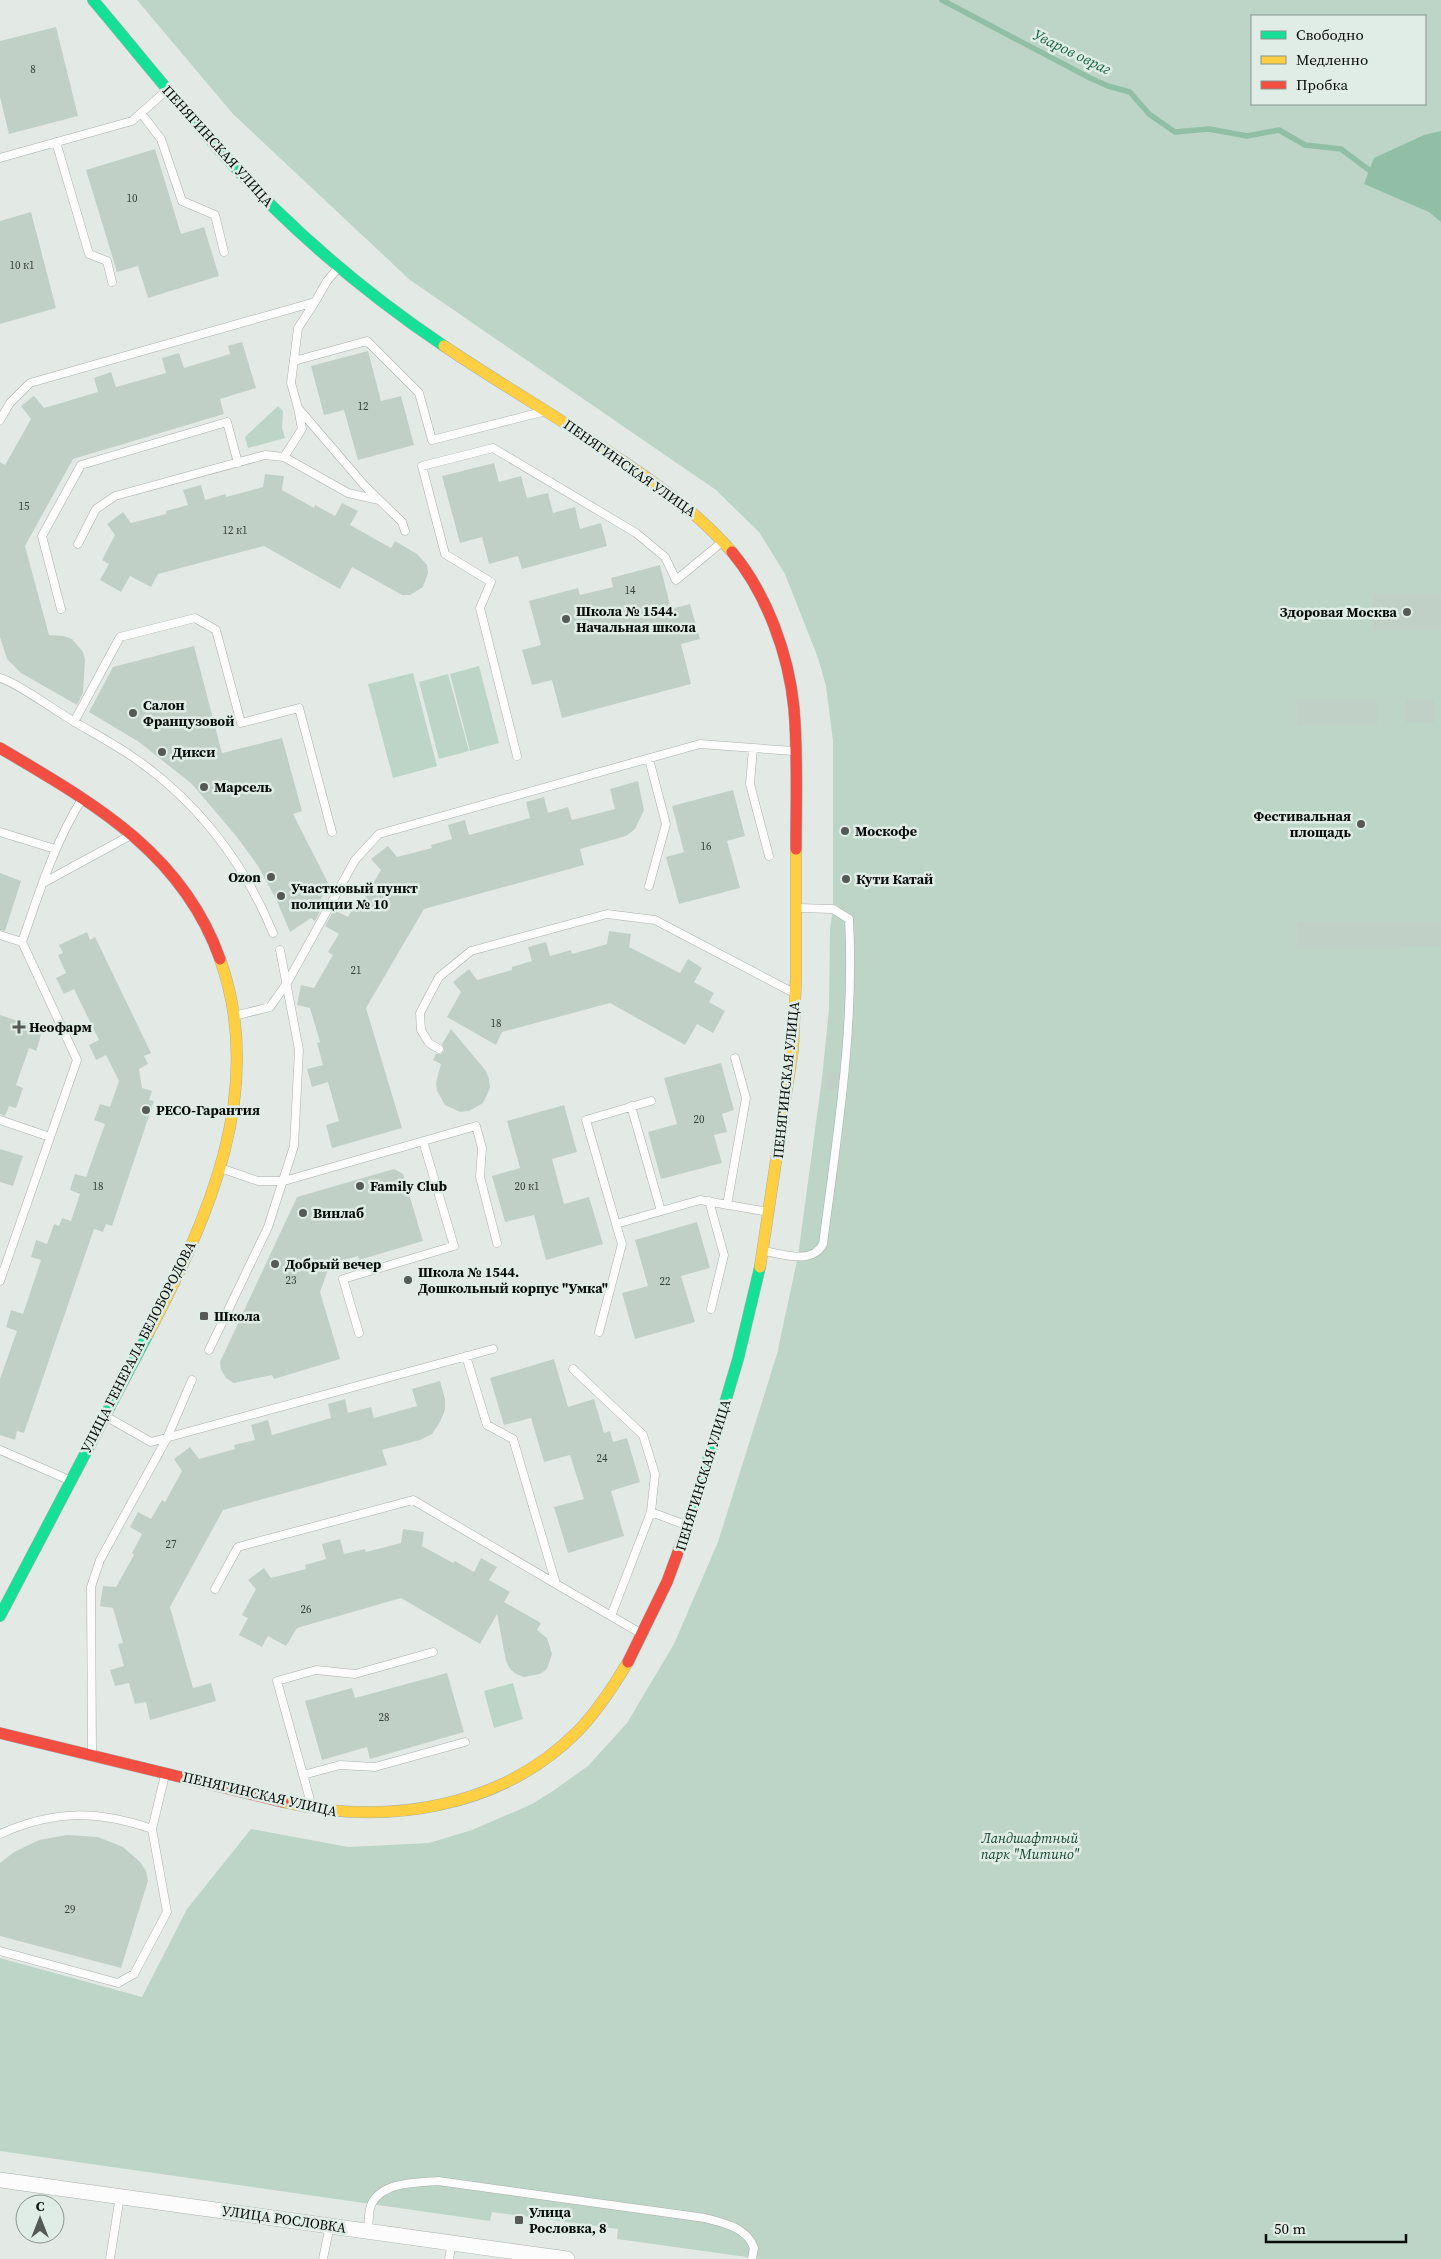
<svg xmlns="http://www.w3.org/2000/svg" width="1441" height="2259" viewBox="0 0 1441 2259" font-family="'Source Serif 4',serif">
<style>
.green{fill:#bcd5c7;fill-rule:evenodd}
.water{fill:#90bfa6}
.lines{fill:none;stroke-linecap:round;stroke-linejoin:round}
.stream{stroke:#90bfa6;stroke-width:5.5}
.building{fill:#c0d0c7}
.lane-casing{stroke:#aaafac;stroke-width:9}
.street-casing{stroke:#aaafac;stroke-width:16}
.fast-casing{stroke:#aaafac;stroke-width:12}
.slow-casing{stroke:#aaafac;stroke-width:12}
.jam-casing{stroke:#aaafac;stroke-width:12}
.lane{stroke:#fbfcfb;stroke-width:8}
.street{stroke:#fbfcfb;stroke-width:15}
.fast{stroke:#16e098;stroke-width:11}
.slow{stroke:#ffcf43;stroke-width:11}
.jam{stroke:#f24e42;stroke-width:11}
.poi-dot{fill:#555a57;stroke:#e0ede6;stroke-width:2}
.labels{text-anchor:middle;stroke-width:5;stroke-linejoin:round;paint-order:stroke}
.number-label{font-size:11px;fill:#363e39}
.street-label{font-size:14px;fill:#080d0a;stroke:#e0ede6}
.poi-label{font-size:14px;font-weight:bold;fill:#080d0a;stroke:#e0ede6;text-anchor:start}
.park-label{font-size:14px;font-style:italic;fill:#12462f;stroke:#e0ede6}
.water-label{font-size:15px;font-style:italic;fill:#166242;stroke:#e0ede6}
</style>
<rect width="100%" height="100%" fill="#e3eae6"/>
<path class="green" d="M 137,0 L 1441,0 L 1441,2259 L 761,2259 L 617,2239 L 618,2229 L 492,2212 L 490,2221 L 0,2151 L 0,1958 L 142,1997 L 187,1909 L 251,1829 L 348,1847 L 429,1843 L 472,1830 L 532,1804 L 553,1791 L 588,1766 L 627,1723 L 674,1644 L 718,1542 L 777,1354 L 798,1256 L 822,1078 L 829,1009 L 830,929 L 833,909 L 833,741 L 826,686 L 818,658 L 785,574 L 759,532 L 716,490 L 410,280 L 233,114 ZM 1252,16 L 1425,16 L 1425,104 L 1252,104 Z
M 278,406 L 283,411 L 282,428 L 285,438 L 248,448 L 245,437 Z
M 479,666 L 499,743 L 470,751 L 450,674 Z
M 413,673 L 437,766 L 393,778 L 368,684 Z
M 448,674 L 469,751 L 439,759 L 419,682 Z
M 513,1683 L 523,1719 L 494,1728 L 484,1691 Z"/>
<path class="water" d="M 1441,131 L 1441,222 L 1429,212 L 1364,184 L 1374,158 L 1424,135 Z"/>
<g class="lines">
<path class="stream" d="M 942,0 L 1090,78 L 1108,86 L 1130,92 L 1149,114 L 1175,132 L 1209,129 L 1247,136 L 1279,130 L 1305,145 L 1341,149 L 1369,170 L 1377,172"/>
</g>
<path class="building" d="M 56,27 L 78,116 L 9,134 L 0,97 L 0,41 Z
M 155,149 L 181,234 L 204,227 L 219,276 L 148,298 L 138,266 L 117,272 L 86,170 Z
M 31,212 L 56,308 L 0,324 L 0,221 Z
M 242,342 L 256,388 L 220,399 L 224,414 L 73,459 L 25,546 L 49,635 L 64,636 L 72,639 L 83,652 L 85,660 L 83,693 L 77,705 L 21,673 L 7,659 L 0,637 L 0,462 L 5,465 L 31,419 L 21,406 L 34,396 L 44,408 L 98,392 L 94,378 L 111,372 L 116,387 L 166,373 L 162,358 L 179,353 L 184,368 L 230,354 L 228,346 Z
M 368,351 L 381,401 L 401,396 L 414,445 L 358,460 L 344,410 L 324,415 L 311,366 Z
M 494,463 L 499,482 L 521,476 L 527,498 L 548,493 L 553,513 L 575,507 L 580,529 L 601,523 L 607,546 L 522,569 L 518,556 L 489,564 L 482,537 L 460,543 L 442,476 Z
M 265,474 L 284,476 L 282,490 L 314,508 L 315,505 L 335,516 L 342,503 L 358,511 L 350,525 L 391,548 L 395,541 L 417,554 L 427,565 L 428,573 L 423,587 L 410,595 L 402,595 L 352,567 L 340,589 L 264,546 L 158,574 L 151,587 L 130,576 L 121,592 L 100,580 L 109,564 L 102,560 L 115,535 L 107,524 L 123,512 L 131,523 L 166,514 L 166,511 L 188,505 L 183,490 L 201,485 L 205,500 L 226,494 L 226,497 L 263,487 Z
M 660,565 L 671,609 L 690,604 L 695,622 L 700,639 L 681,644 L 691,684 L 562,718 L 552,680 L 532,685 L 522,650 L 541,645 L 529,601 L 578,588 L 580,595 L 613,587 L 611,578 Z
M 1373,594 L 1441,594 L 1441,630 L 1373,630 Z
M 194,646 L 222,753 L 282,738 L 302,811 L 293,814 L 329,885 L 319,902 L 324,904 L 315,921 L 311,918 L 290,932 L 276,899 L 258,866 L 237,837 L 192,784 L 139,742 L 89,712 L 113,667 Z
M 1406,699 L 1434,699 L 1434,723 L 1406,723 Z
M 1297,700 L 1377,700 L 1377,725 L 1297,725 Z
M 638,781 L 644,810 L 635,829 L 626,836 L 580,849 L 584,865 L 424,909 L 366,1008 L 402,1128 L 332,1148 L 326,1125 L 339,1121 L 328,1082 L 312,1087 L 307,1069 L 323,1065 L 317,1043 L 320,1042 L 310,1008 L 297,1005 L 301,985 L 314,988 L 333,955 L 328,952 L 339,934 L 325,926 L 334,910 L 348,917 L 359,898 L 363,901 L 381,870 L 371,859 L 388,846 L 397,857 L 432,848 L 431,845 L 452,839 L 448,825 L 465,820 L 469,835 L 530,818 L 526,802 L 544,797 L 548,813 L 568,807 L 572,820 L 615,809 L 610,789 Z
M 733,790 L 745,836 L 727,841 L 740,888 L 679,904 L 666,857 L 684,852 L 672,806 Z
M 0,873 L 21,881 L 5,931 L 0,930 Z
M 1297,922 L 1441,922 L 1441,947 L 1297,948 Z
M 609,931 L 631,934 L 629,947 L 680,973 L 688,959 L 702,968 L 694,982 L 714,993 L 709,1002 L 725,1011 L 713,1033 L 697,1024 L 685,1045 L 610,1003 L 502,1032 L 496,1045 L 447,1017 L 461,992 L 453,982 L 469,969 L 477,980 L 512,970 L 512,967 L 532,961 L 528,947 L 546,942 L 550,956 L 571,950 L 572,954 L 607,944 Z
M 87,932 L 90,940 L 95,937 L 151,1053 L 144,1056 L 148,1064 L 139,1069 L 142,1088 L 152,1091 L 149,1100 L 154,1101 L 112,1226 L 106,1224 L 103,1232 L 94,1229 L 24,1433 L 17,1431 L 15,1440 L 0,1435 L 0,1379 L 17,1331 L 6,1327 L 11,1310 L 23,1314 L 41,1260 L 31,1257 L 36,1240 L 47,1244 L 54,1224 L 59,1226 L 62,1218 L 71,1221 L 80,1194 L 70,1190 L 72,1183 L 75,1174 L 86,1177 L 105,1124 L 94,1120 L 100,1104 L 110,1107 L 119,1081 L 106,1055 L 96,1060 L 89,1045 L 99,1040 L 74,989 L 64,994 L 56,978 L 66,973 L 58,955 L 63,953 L 59,945 Z
M 0,1015 L 43,1029 L 36,1051 L 29,1048 L 16,1085 L 23,1088 L 16,1108 L 9,1106 L 5,1116 L 0,1114 Z
M 451,1029 L 486,1071 L 489,1079 L 490,1088 L 483,1103 L 469,1111 L 460,1112 L 445,1105 L 437,1091 L 436,1083 L 441,1064 L 433,1060 L 436,1054 L 441,1054 L 444,1051 L 442,1044 Z
M 721,1063 L 734,1110 L 722,1114 L 727,1132 L 714,1135 L 722,1163 L 661,1179 L 648,1132 L 677,1124 L 664,1078 Z
M 828,1072 L 839,1073 L 837,1091 L 826,1090 Z
M 564,1105 L 577,1152 L 552,1159 L 564,1204 L 589,1197 L 603,1244 L 546,1260 L 534,1215 L 505,1222 L 492,1176 L 520,1168 L 507,1121 Z
M 0,1149 L 23,1156 L 13,1186 L 0,1182 Z
M 394,1169 L 403,1174 L 423,1241 L 359,1260 L 358,1256 L 330,1264 L 320,1292 L 340,1359 L 274,1379 L 272,1375 L 234,1383 L 226,1378 L 221,1370 L 220,1362 L 297,1197 Z
M 697,1222 L 710,1268 L 681,1276 L 695,1322 L 635,1339 L 622,1293 L 648,1286 L 635,1240 Z
M 554,1359 L 568,1407 L 594,1399 L 604,1433 L 610,1431 L 613,1442 L 627,1438 L 640,1482 L 611,1491 L 624,1536 L 568,1553 L 554,1507 L 584,1499 L 570,1455 L 544,1462 L 531,1418 L 504,1425 L 490,1378 Z
M 440,1381 L 445,1399 L 445,1410 L 440,1422 L 432,1434 L 420,1440 L 382,1450 L 387,1465 L 223,1510 L 170,1607 L 193,1688 L 211,1683 L 216,1701 L 150,1720 L 146,1702 L 135,1704 L 129,1683 L 115,1686 L 110,1670 L 124,1666 L 118,1644 L 123,1643 L 113,1608 L 100,1606 L 103,1586 L 116,1587 L 134,1555 L 132,1553 L 142,1534 L 130,1527 L 138,1512 L 151,1519 L 162,1500 L 165,1502 L 182,1471 L 174,1459 L 190,1447 L 199,1459 L 235,1449 L 234,1445 L 255,1440 L 251,1425 L 268,1420 L 272,1435 L 331,1418 L 328,1404 L 345,1399 L 348,1413 L 371,1407 L 374,1418 L 417,1406 L 412,1389 Z
M 403,1529 L 424,1532 L 422,1546 L 453,1563 L 455,1561 L 474,1572 L 481,1558 L 497,1567 L 489,1580 L 510,1592 L 504,1602 L 541,1623 L 537,1630 L 547,1638 L 552,1654 L 547,1669 L 540,1674 L 524,1677 L 516,1674 L 510,1669 L 506,1661 L 497,1614 L 480,1644 L 401,1598 L 297,1628 L 286,1646 L 268,1636 L 262,1647 L 239,1635 L 248,1618 L 242,1615 L 256,1589 L 248,1580 L 264,1568 L 271,1578 L 306,1569 L 305,1565 L 326,1559 L 322,1544 L 340,1539 L 344,1554 L 365,1549 L 366,1552 L 401,1543 Z
M 447,1673 L 464,1732 L 370,1759 L 367,1747 L 322,1760 L 305,1701 L 352,1688 L 355,1698 Z
M 67,1835 L 98,1837 L 123,1847 L 140,1862 L 146,1871 L 148,1881 L 121,1968 L 0,1936 L 0,1863 L 14,1852 L 39,1840 Z"/>
<g class="lines">
<g class="lane-casing">
<path id="lane" d="M 141,113 L 161,139 L 182,201 L 215,215 L 224,252
M 56,142 L 89,254 L 107,261 L 112,282
M 0,158 L 132,121 L 167,90
M 315,302 L 298,328 L 291,383 L 298,408 L 364,485 L 402,522 L 405,531
M 294,361 L 367,341 L 419,393 L 432,440 L 542,412
M 298,408 L 302,429 L 284,457 L 348,493 L 379,500
M 0,420 L 10,403 L 30,383 L 315,302 L 327,281 L 338,268
M 78,544 L 96,509 L 115,496 L 265,455 L 284,457
M 61,609 L 42,536 L 81,465 L 227,422 L 238,463
M 0,678 C 14,681 50,707 65,716 C 86,729 107,740 127,753 C 194,797 243,860 273,933
M 74,722 L 120,637 L 195,618 L 216,630 L 241,723 L 299,708 L 332,832
M 753,748 L 750,784 L 769,856
M 517,756 L 480,608 L 491,582 L 445,554 L 422,466 L 493,448 L 636,533 L 665,557 L 676,580 L 721,543
M 649,759 L 666,824 L 649,886
M 0,832 L 55,849
M 43,883 L 131,835
M 0,935 L 22,942 L 77,1060 L 0,1281
M 22,942 C 39,893 54,844 82,799
M 238,1015 L 270,1007 L 287,983 L 355,860 L 379,834 L 700,744 L 793,751
M 439,1049 L 429,1043 L 421,1030 L 420,1013 L 439,977 L 471,951 L 607,914 L 655,920 L 792,992
M 651,1101 L 586,1120 L 616,1224 L 700,1200 L 768,1212
M 631,1106 L 661,1211
M 0,1120 L 50,1137
M 220,1168 L 258,1181 L 284,1181 L 476,1126 L 482,1148 L 480,1177 L 497,1243
M 709,1201 L 724,1255 L 711,1309
M 727,1205 L 746,1098 L 735,1058
M 764,1251 C 783,1254 812,1265 823,1244 C 837,1136 855,1028 849,919 L 833,909 L 798,908
M 599,1332 L 622,1244 L 616,1224
M 359,1333 L 343,1279 L 454,1246 L 423,1141
M 209,1350 L 268,1227 L 294,1146 L 299,1050 L 280,950
M 466,1356 L 487,1425 L 513,1439 L 556,1584 L 642,1634
M 573,1369 L 643,1435 L 655,1474 L 651,1512 L 611,1616
M 107,1417 L 151,1442 L 493,1349
M 0,1450 L 69,1480
M 651,1512 L 686,1525
M 215,1589 L 238,1547 L 413,1500 L 556,1584
M 92,1753 L 91,1587 L 100,1560 L 167,1438 L 192,1380
M 303,1775 L 340,1765 L 375,1767 L 465,1742
M 312,1807 L 277,1681 L 316,1670 L 355,1674 L 433,1652
M 0,1834 C 54,1810 97,1810 152,1829
M 0,1951 L 118,1983 L 134,1974 L 167,1912 L 152,1829 L 165,1775
M 368,2230 C 369,2222 368,2210 372,2203 C 384,2181 418,2183 438,2181 L 705,2218 C 723,2223 747,2227 754,2248 L 752,2259
M 110,2259 L 120,2196
M 323,2259 L 330,2225
M 449,2259 L 452,2243"/>
</g>
<g class="street-casing">
<path id="street" d="M 0,2180 L 567,2259"/>
</g>
<g class="fast-casing">
<path id="fast" d="M 93,0 C 152,70 208,142 273,207 C 325,258 383,305 444,346
M 692,1514 L 738,1359 L 760,1267
M 0,1616 L 148,1334"/>
</g>
<g class="slow-casing">
<path id="slow" d="M 444,346 C 502,385 563,420 621,460 C 661,487 700,515 732,552
M 760,1267 L 793,1048 L 796,977 L 796,849
M 148,1334 C 208,1219 267,1090 220,959
M 283,1802 C 385,1826 500,1809 577,1732 C 597,1712 613,1687 628,1662"/>
</g>
<g class="jam-casing">
<path id="jam" d="M 732,552 C 767,594 789,655 794,709 C 798,755 796,803 796,849
M 0,748 C 93,803 182,852 220,959
M 628,1662 L 667,1582 L 692,1514
M 0,1733 L 283,1802"/>
</g>
<use href="#lane" class="lane"/>
<use href="#street" class="street"/>
<use href="#fast" class="fast"/>
<use href="#slow" class="slow"/>
<use href="#jam" class="jam"/>
</g>
<g class="poi-dot">
<circle cx="1407" cy="612" r="5"/>
<circle cx="566" cy="619" r="5"/>
<circle cx="133" cy="713" r="5"/>
<circle cx="162" cy="752" r="5"/>
<circle cx="204" cy="787" r="5"/>
<circle cx="1361" cy="824" r="5"/>
<circle cx="845" cy="831" r="5"/>
<circle cx="271" cy="877" r="5"/>
<circle cx="846" cy="879" r="5"/>
<circle cx="281" cy="896" r="5"/>
<path d="M16.5 1019.5h5v5h5v5h-5v5h-5v-5h-5v-5h5z"/>
<circle cx="146" cy="1110" r="5"/>
<circle cx="360" cy="1186" r="5"/>
<circle cx="303" cy="1213" r="5"/>
<circle cx="275" cy="1264" r="5"/>
<circle cx="408" cy="1280" r="5"/>
<rect x="199" y="1311" width="10" height="10" rx="2.5"/>
<rect x="514" y="2215" width="10" height="10" rx="2.5"/>
</g>
<g class="labels">
<g class="number-label">
<text x="33" y="73">8</text>
<text x="132" y="202">10</text>
<text x="22" y="269">10 к1</text>
<text x="363" y="410">12</text>
<text x="24" y="510">15</text>
<text x="235" y="534">12 к1</text>
<text x="630" y="594">14</text>
<text x="706" y="850">16</text>
<text x="356" y="974">21</text>
<text x="496" y="1027">18</text>
<text x="699" y="1123">20</text>
<text x="98" y="1190">18</text>
<text x="527" y="1190">20 к1</text>
<text x="291" y="1284">23</text>
<text x="665" y="1285">22</text>
<text x="602" y="1462">24</text>
<text x="171" y="1548">27</text>
<text x="306" y="1613">26</text>
<text x="384" y="1721">28</text>
<text x="70" y="1913">29</text>
</g>
<g class="street-label">
<text transform="translate(218 146) rotate(48)" y="5">ПЕНЯГИНСКАЯ УЛИЦА</text>
<text transform="translate(630 468) rotate(35)" y="5">ПЕНЯГИНСКАЯ УЛИЦА</text>
<text transform="translate(786 1080) rotate(-84)" y="5">ПЕНЯГИНСКАЯ УЛИЦА</text>
<text transform="translate(138 1347) rotate(-63)" y="5">УЛИЦА ГЕНЕРАЛА БЕЛОБОРОДОВА</text>
<text transform="translate(703 1475) rotate(-73)" y="5">ПЕНЯГИНСКАЯ УЛИЦА</text>
<text transform="translate(260 1794) rotate(13)" y="5">ПЕНЯГИНСКАЯ УЛИЦА</text>
<text transform="translate(284 2219) rotate(8)" y="5">УЛИЦА РОСЛОВКА</text>
</g>
<g class="poi-label">
<text x="576" y="616">Школа № 1544.<tspan x="576" dy="16">Начальная школа</tspan></text>
<text x="1397" y="617" text-anchor="end">Здоровая Москва</text>
<text x="143" y="710">Салон<tspan x="143" dy="16">Французовой</tspan></text>
<text x="172" y="757">Дикси</text>
<text x="214" y="792">Марсель</text>
<text x="1351" y="821" text-anchor="end">Фестивальная<tspan x="1351" dy="16">площадь</tspan></text>
<text x="855" y="836">Москофе</text>
<text x="261" y="882" text-anchor="end">Ozon</text>
<text x="856" y="884">Кути Катай</text>
<text x="291" y="893">Участковый пункт<tspan x="291" dy="16">полиции № 10</tspan></text>
<text x="29" y="1032">Неофарм</text>
<text x="156" y="1115">РЕСО-Гарантия</text>
<text x="370" y="1191">Family Club</text>
<text x="313" y="1218">Винлаб</text>
<text x="285" y="1269">Добрый вечер</text>
<text x="418" y="1277">Школа № 1544.<tspan x="418" dy="16">Дошкольный корпус "Умка"</tspan></text>
<text x="214" y="1321">Школа</text>
<text x="529" y="2217">Улица<tspan x="529" dy="16">Рословка, 8</tspan></text>
</g>
<g class="park-label">
<text x="1030" y="1843">Ландшафтный<tspan x="1030" dy="16">парк "Митино"</tspan></text>
</g>
<g class="water-label">
<text transform="translate(1072 52) rotate(26)" y="5">Уваров овраг</text>
</g>
</g>
<rect x="1251" y="15" width="175" height="90" fill="#e0ede6" stroke="#8a938e"/>
<rect x="1261" y="31" width="25" height="8" fill="#16e098" stroke="#8a938e"/>
<text x="1296" y="40" font-size="15" fill="#080d0a">Свободно</text>
<rect x="1261" y="56" width="25" height="8" fill="#ffcf43" stroke="#8a938e"/>
<text x="1296" y="65" font-size="15" fill="#080d0a">Медленно</text>
<rect x="1261" y="81" width="25" height="8" fill="#f24e42" stroke="#8a938e"/>
<text x="1296" y="90" font-size="15" fill="#080d0a">Пробка</text>
<g transform="translate(40 2219)"><circle r="24" fill="#e0ede6" stroke="#8a938e"/>
<path d="M0-4L9 19L0 12L-9 19Z" fill="#555a57"/>
<text y="-8" font-size="14" font-weight="bold" text-anchor="middle" fill="#080d0a">С</text>
</g>
<path d="M1266 2234v8h140v-8" fill="none" stroke="#080d0a" stroke-width="2.5"/>
<text x="1274" y="2234" font-size="15" fill="#080d0a" stroke="#e0ede6" stroke-width="4" paint-order="stroke">50 m</text>
</svg>
